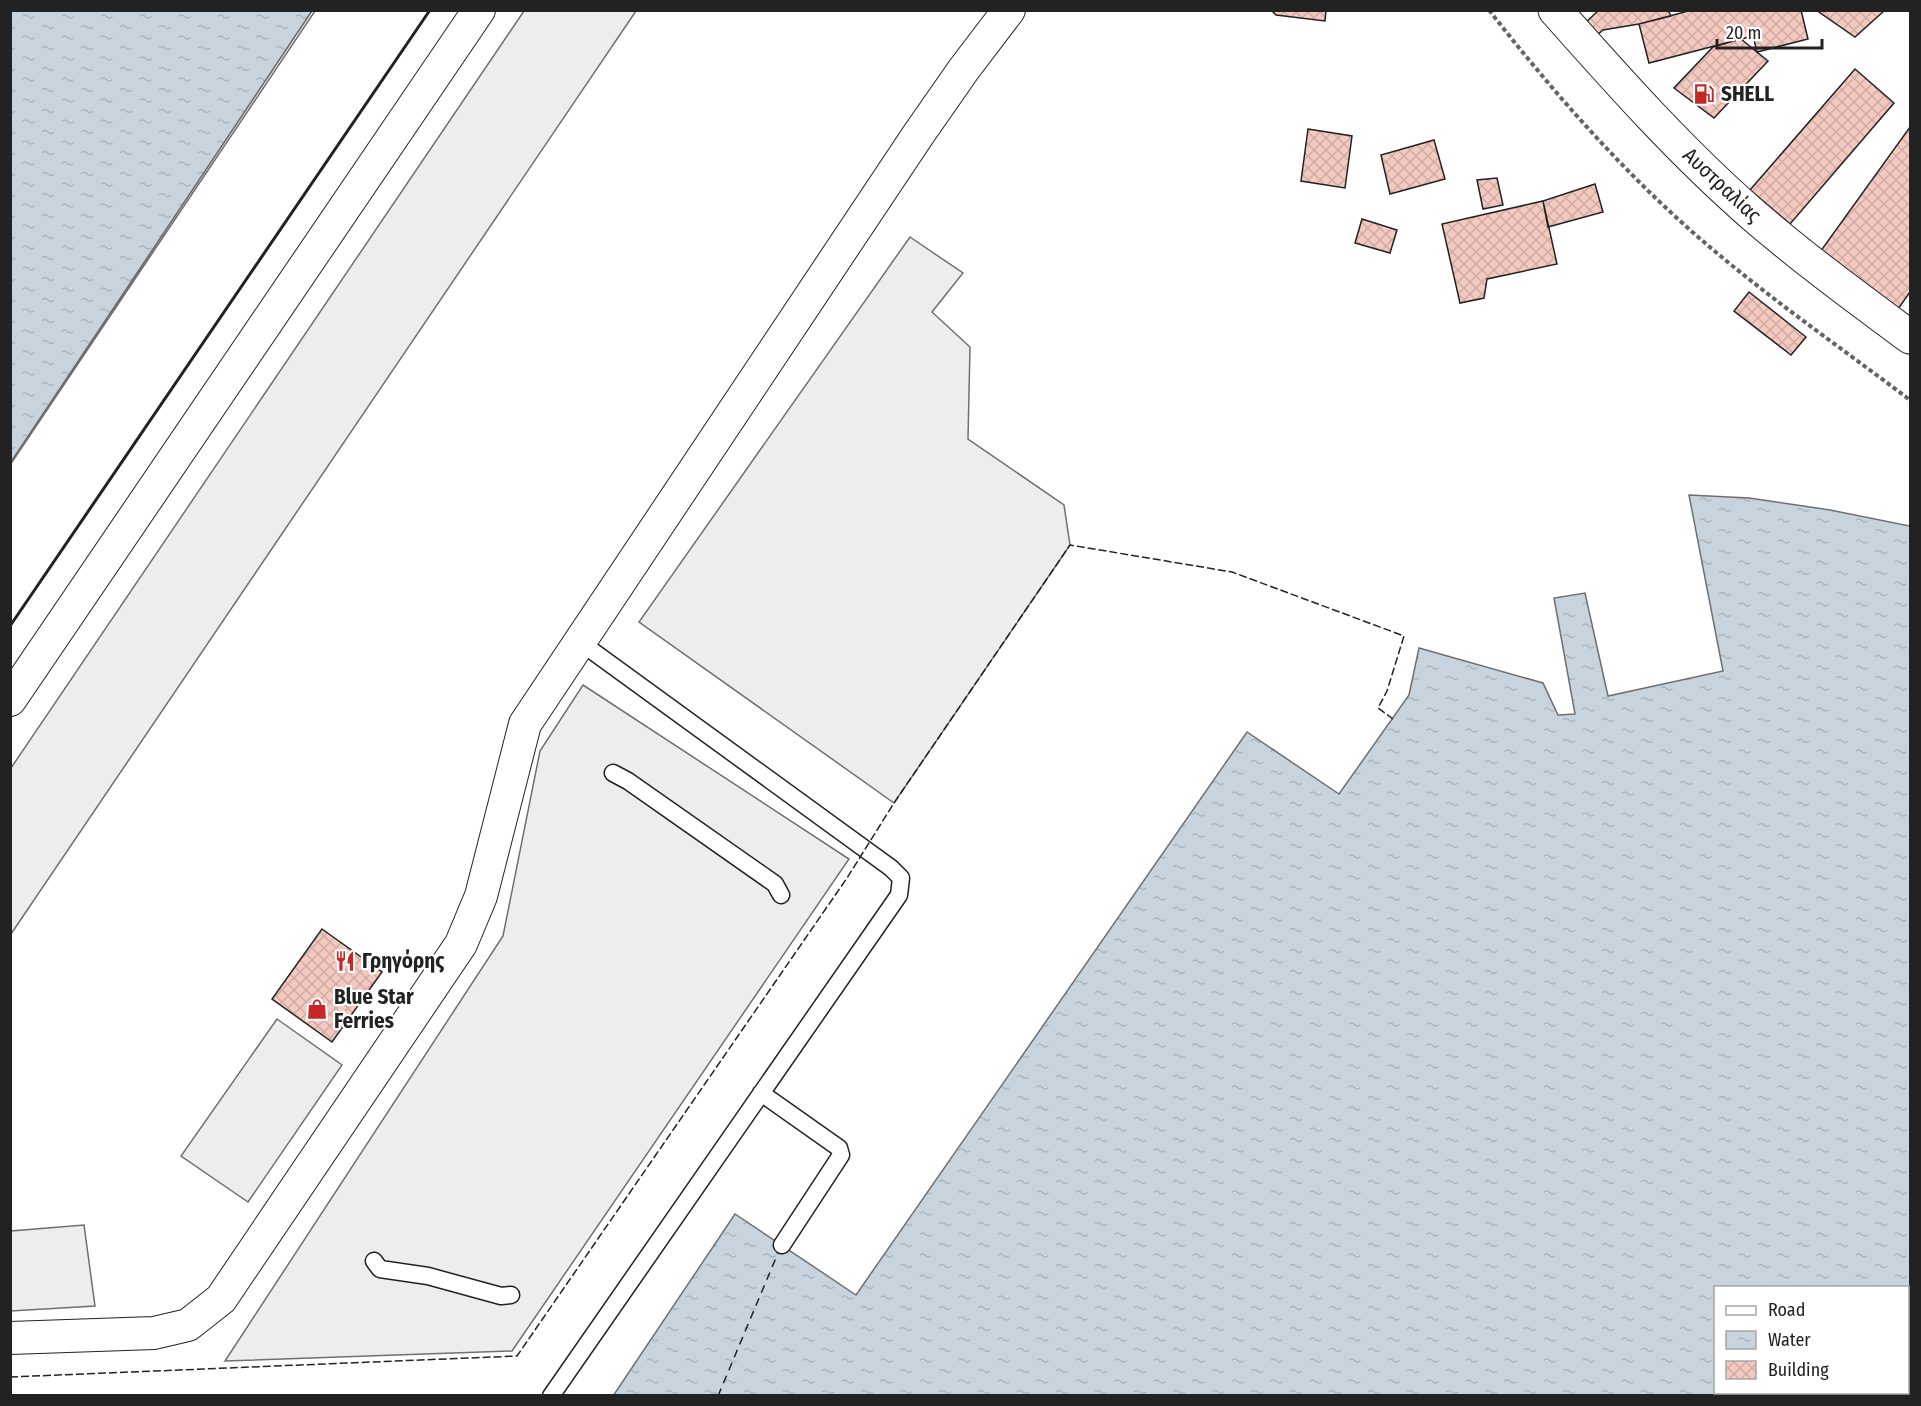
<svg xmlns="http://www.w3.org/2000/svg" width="1921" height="1406" viewBox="0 0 1921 1406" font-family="'Fira Sans Condensed',sans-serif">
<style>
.parking{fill:#ededed;stroke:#6f6f6f;stroke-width:1.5}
.water{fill:url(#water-ripples);stroke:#6f6f6f;stroke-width:1.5;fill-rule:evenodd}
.pier{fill:#fff;stroke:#6f6f6f;stroke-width:1.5}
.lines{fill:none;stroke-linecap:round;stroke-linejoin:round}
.ferry{stroke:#222;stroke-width:1.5;stroke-dasharray:8 6;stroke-linecap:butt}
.building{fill:url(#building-cross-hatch);stroke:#222;stroke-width:1.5}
.service-casing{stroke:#222;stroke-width:19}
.minor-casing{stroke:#222;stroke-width:34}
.secondary-casing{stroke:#222;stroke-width:35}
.path{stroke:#646464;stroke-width:4;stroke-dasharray:4.5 3;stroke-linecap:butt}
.service{stroke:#fff;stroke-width:16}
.minor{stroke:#fff;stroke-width:32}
.secondary{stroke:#fff;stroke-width:33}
.fence{stroke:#222;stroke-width:1.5;stroke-dasharray:8 3;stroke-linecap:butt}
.wall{stroke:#222;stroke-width:3}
.labels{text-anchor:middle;stroke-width:4.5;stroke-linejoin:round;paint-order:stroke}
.poi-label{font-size:21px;font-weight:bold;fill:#222;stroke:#fff;text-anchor:start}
.street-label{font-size:21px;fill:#222;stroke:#fff}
</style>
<defs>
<pattern id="water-ripples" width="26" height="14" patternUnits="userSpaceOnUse" patternTransform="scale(1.5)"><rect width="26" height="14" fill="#c7d3dd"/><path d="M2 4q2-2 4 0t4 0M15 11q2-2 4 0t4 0" fill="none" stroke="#abb5bd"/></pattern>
<pattern id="building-cross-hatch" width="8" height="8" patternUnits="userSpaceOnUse" patternTransform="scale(1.5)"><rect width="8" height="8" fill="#f3c9c0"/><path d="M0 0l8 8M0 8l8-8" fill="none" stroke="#d0aca5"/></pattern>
</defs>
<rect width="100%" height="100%" fill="#fff"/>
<path class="parking" d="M 524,11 L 636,11 L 11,934 L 11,768 Z
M 910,237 L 963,273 L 932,312 L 970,347 L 968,439 L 1064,505 L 1070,545 L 894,803 L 639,622 Z
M 583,685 L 849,859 L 512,1351 L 225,1361 L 503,936 L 540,751 Z
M 277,1019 L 342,1065 L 248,1202 L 181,1156 Z
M 84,1225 L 95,1306 L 11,1311 L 11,1231 Z"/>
<path class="water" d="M 11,11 L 312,11 L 11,462 Z
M 1689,495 L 1749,498 L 1830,510 L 1910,526 L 1910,1395 L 613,1396 L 735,1214 L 856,1295 L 1247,732 L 1339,794 L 1409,695 L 1419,648 L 1543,683 L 1558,715 L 1575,714 L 1554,598 L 1585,593 L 1608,696 L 1723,671 ZM 1716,1288 L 1908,1288 L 1908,1392 L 1716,1392 Z"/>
<path class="pier" d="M 312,11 L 315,11 L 10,465 L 11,462 Z"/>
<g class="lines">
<path class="ferry" d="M 718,1396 L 778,1253"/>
</g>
<path class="building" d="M 1271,10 L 1326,10 L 1325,21 L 1276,15 Z
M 1599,10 L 1668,10 L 1671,16 L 1639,24 L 1603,30 L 1595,37 L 1584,24 Z
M 1692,10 L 1801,10 L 1808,39 L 1757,52 L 1753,36 L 1649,63 L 1639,24 Z
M 1816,10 L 1885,10 L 1855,37 Z
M 1741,39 L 1768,61 L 1714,118 L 1674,88 L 1713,47 Z
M 1855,69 L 1894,103 L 1790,224 L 1750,190 Z
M 1910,127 L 1910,292 L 1898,309 L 1820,252 Z
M 1308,129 L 1352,136 L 1345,188 L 1301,181 Z
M 1434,140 L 1445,179 L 1390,194 L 1381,155 Z
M 1497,178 L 1503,205 L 1483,209 L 1477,180 Z
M 1595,184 L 1603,212 L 1548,227 L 1543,201 Z
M 1543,201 L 1557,264 L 1487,279 L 1484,298 L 1460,303 L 1442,224 Z
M 1362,219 L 1397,230 L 1390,253 L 1355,243 Z
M 1749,292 L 1806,337 L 1791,355 L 1734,311 Z
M 322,929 L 382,972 L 332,1042 L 272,999 Z"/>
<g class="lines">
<g class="service-casing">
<path id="service" d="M 613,773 L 628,781 L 775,884 L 781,895
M 761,1093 L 839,1148 L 841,1155 L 782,1245
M 374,1261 L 380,1269 L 428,1276 L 501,1296 L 511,1295
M 551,1396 L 899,895 L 901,878 L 891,868 L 580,642"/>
</g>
<g class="minor-casing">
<path id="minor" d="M 10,700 L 479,10
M 10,1338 L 154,1333 L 188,1325 L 221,1299 L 461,944 L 481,896 L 525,724 L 918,135 L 964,69 L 1009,10"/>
</g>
<g class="secondary-casing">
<path id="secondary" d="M 1555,10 C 1618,81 1680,151 1752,214 C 1803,258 1856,297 1910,337"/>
</g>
<path class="path" d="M 1489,10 C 1545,82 1610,157 1678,219 C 1750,285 1832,341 1910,400"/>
<use href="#service" class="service"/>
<use href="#minor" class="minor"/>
<use href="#secondary" class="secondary"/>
<path class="fence" d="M 10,1377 L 517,1356 L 847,878 L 894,803 L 1070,545 L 1232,572 L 1404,636 L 1387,691 L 1378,708 L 1393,719"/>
<path class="wall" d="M 10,626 L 430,10"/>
</g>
<defs>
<g id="fuel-bare" transform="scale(1.62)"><path d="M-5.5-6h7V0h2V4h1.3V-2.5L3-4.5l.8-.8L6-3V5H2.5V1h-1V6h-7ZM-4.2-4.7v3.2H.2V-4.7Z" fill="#c62828" stroke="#fff" stroke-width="2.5" paint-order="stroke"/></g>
<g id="restaurant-bare" transform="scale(1.62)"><path d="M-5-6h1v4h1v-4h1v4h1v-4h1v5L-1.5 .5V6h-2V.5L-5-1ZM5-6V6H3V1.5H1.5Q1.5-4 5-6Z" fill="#c62828" stroke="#fff" stroke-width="2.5" paint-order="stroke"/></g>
<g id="shop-bare" transform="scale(1.62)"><path d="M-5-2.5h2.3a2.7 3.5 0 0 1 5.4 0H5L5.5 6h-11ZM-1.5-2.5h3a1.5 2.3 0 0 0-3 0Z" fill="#c62828" stroke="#fff" stroke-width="2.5" paint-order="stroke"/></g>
</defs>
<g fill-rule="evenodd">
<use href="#fuel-bare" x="1704" y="94"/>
<use href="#restaurant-bare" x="345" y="961"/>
<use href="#shop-bare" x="317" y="1009"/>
</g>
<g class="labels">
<g class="poi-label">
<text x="1721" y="101">SHELL</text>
<text x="362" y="968">Γρηγόρης</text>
<text x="334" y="1004">Blue Star<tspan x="334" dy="24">Ferries</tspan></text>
</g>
<g class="street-label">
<text transform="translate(1722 185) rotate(43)" y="7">Αυστραλίας</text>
</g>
</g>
<rect width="1921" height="1406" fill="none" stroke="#222222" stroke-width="24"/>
<rect x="1714" y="1286" width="195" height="108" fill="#ffffff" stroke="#a7a7a7" stroke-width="1.5"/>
<rect x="1726" y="1306" width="30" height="9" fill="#ffffff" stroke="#a7a7a7" stroke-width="1.5"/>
<text x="1768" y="1316" font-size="18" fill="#222222">Road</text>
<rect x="1726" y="1331" width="30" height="18" fill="url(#water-ripples)" stroke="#a7a7a7" stroke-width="1.5"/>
<text x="1768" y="1346" font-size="18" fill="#222222">Water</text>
<rect x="1726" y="1361" width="30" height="18" fill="url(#building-cross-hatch)" stroke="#a7a7a7" stroke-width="1.5"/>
<text x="1768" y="1376" font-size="18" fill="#222222">Building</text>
<path d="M1717 39v9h105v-9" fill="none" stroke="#222222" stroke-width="3"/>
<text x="1726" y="39" font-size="18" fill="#222222" stroke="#ffffff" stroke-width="4.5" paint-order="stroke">20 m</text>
</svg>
